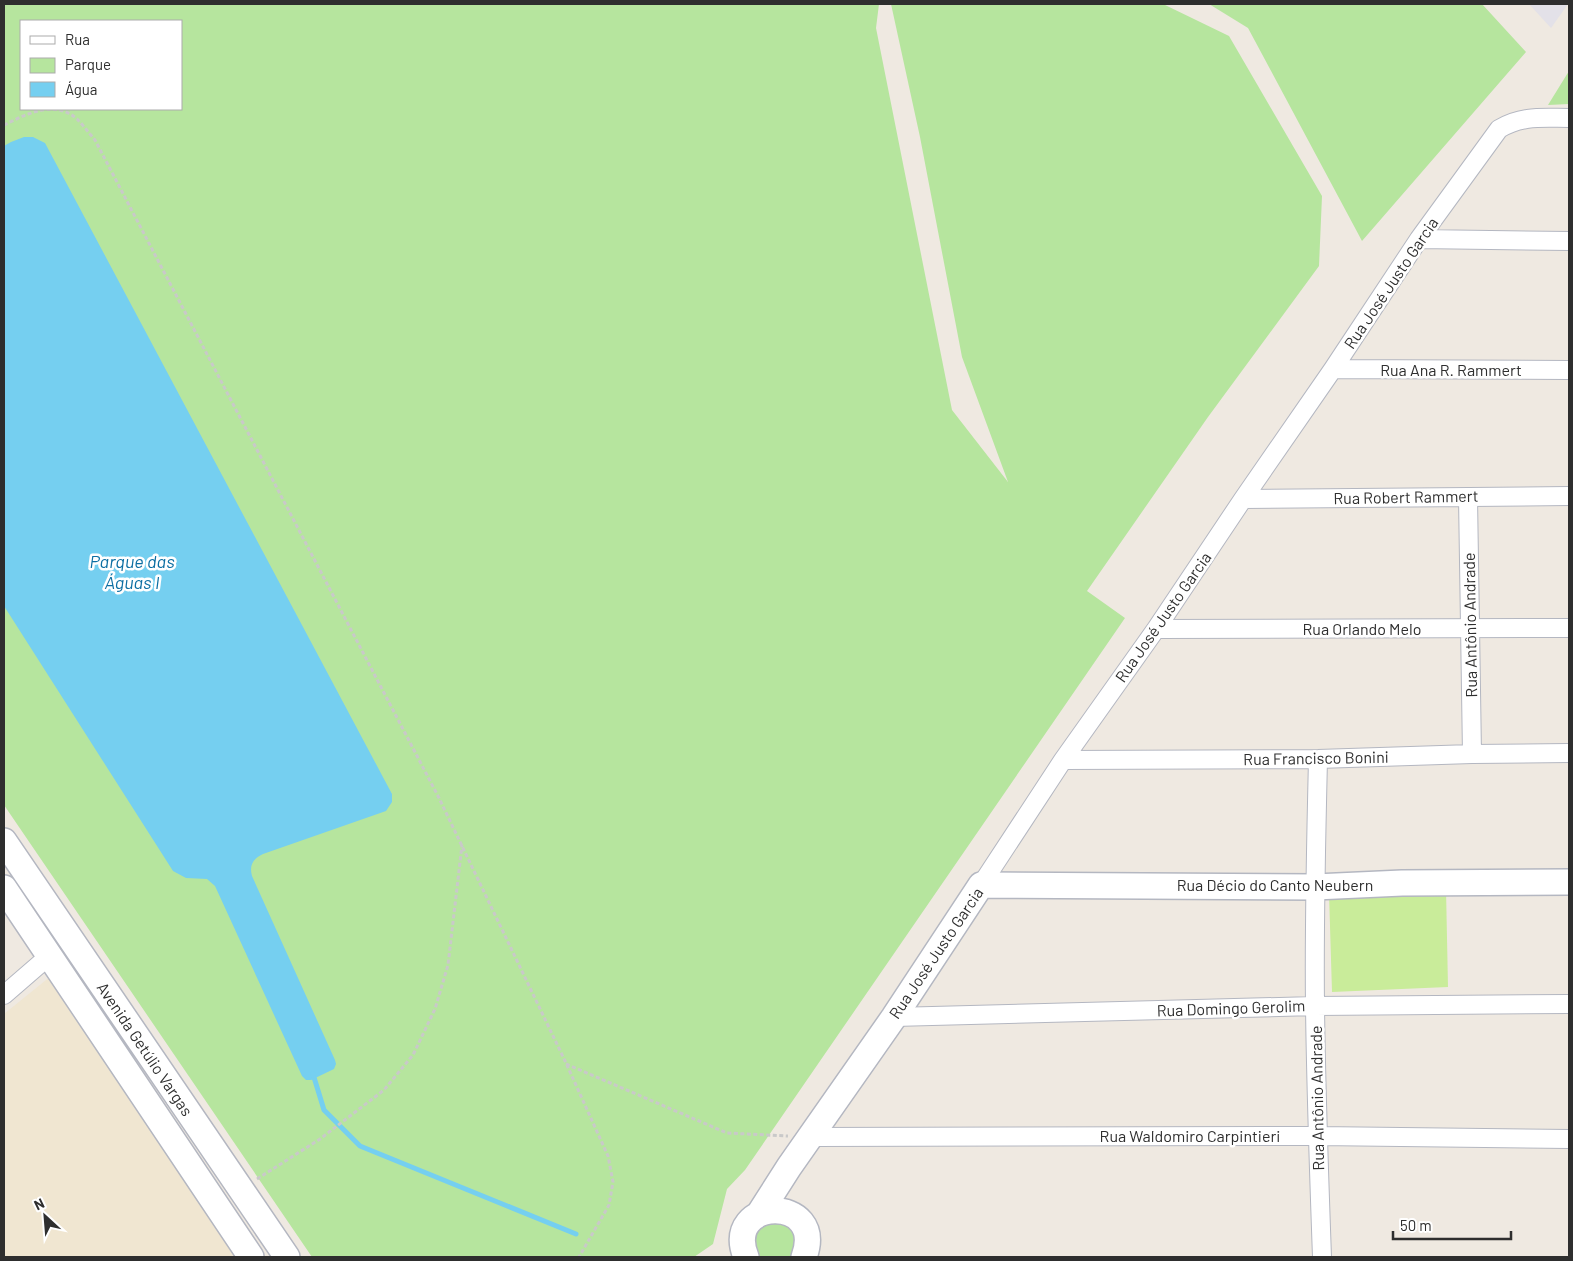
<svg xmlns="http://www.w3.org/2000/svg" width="1573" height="1261" viewBox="0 0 1573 1261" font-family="Barlow,sans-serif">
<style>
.industrial{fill:#e3e1e8}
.education{fill:#f0e6d1}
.green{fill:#b6e59e;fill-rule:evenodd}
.pitch{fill:#c9ec9a}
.water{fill:#75cff0}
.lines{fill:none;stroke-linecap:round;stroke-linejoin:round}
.stream{stroke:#75cff0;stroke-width:5}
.street-casing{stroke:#b4b7c1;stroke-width:20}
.secondary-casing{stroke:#b4b7c1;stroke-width:28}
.path{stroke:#c9c9c9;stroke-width:3;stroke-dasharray:4 2.5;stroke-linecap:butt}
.street{stroke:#fff;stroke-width:18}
.secondary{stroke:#fff;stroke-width:25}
.labels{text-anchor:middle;stroke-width:5;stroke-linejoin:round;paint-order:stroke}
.street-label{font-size:16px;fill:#2e2e2e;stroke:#fff}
.water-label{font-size:18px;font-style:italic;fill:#0d6fa3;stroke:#fff}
</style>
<rect width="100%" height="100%" fill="#efe9e1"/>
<path class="industrial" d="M 1529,4 L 1568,4 L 1551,28 Z"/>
<path class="education" d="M 51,976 L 241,1257 L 4,1257 L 4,1014 Z"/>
<path class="green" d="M 4,4 L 879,4 L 876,28 L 952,410 L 1008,482 L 962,357 L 920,137 L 891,4 L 1163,4 L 1229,36 L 1322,196 L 1319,266 L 1208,417 L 1087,591 L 1125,618 L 745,1170 L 727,1189 L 713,1244 L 694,1257 L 312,1257 L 4,805 ZM 21,21 L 181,21 L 181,109 L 21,109 Z
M 1209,4 L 1482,4 L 1526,52 L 1362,241 L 1248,28 Z
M 1569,71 L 1569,104 L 1548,105 Z
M 772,1217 L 792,1223 L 801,1241 L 796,1257 L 753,1257 L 753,1226 Z"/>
<path class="pitch" d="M 1446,889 L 1448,987 L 1332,992 L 1329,893 Z"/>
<path class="water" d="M 24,137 L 33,137 L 45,143 L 392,794 L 392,802 L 386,811 L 263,854 C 253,859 249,865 252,876 L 335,1060 L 336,1064 L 334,1069 L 311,1080 L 306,1080 L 302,1076 L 215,886 L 207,879 L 186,878 L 173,871 L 4,606 L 4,146 L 11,142 Z"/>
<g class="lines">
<path class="stream" d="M 313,1074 L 324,1110 L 360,1146 L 576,1234"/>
<g class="street-casing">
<path id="street" d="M 1419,239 L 1569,241
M 1333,369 L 1569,370
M 1468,497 L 1472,754
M 1243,499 L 1569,496
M 1156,629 L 1569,628
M 1318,759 C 1316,841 1314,924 1315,1006 C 1316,1090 1319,1174 1322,1257
M 1063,760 L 1318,759 L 1472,754 L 1569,753
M 981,885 L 1063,760 L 1156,629 L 1243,499 L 1333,369 L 1419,239 L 1499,129 C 1522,115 1543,118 1569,118
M 4,995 L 49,956
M 894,1017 L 1315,1006 L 1569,1004
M 812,1137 L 1318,1136 L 1569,1139"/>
</g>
<g class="secondary-casing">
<path id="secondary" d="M 4,841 L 287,1257
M 4,888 L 251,1257
M 759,1214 L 789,1167 L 894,1017 L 981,885 L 1315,887 L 1402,883 L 1569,882
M 746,1257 C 722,1197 827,1194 804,1257"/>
</g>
<path class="path" d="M 4,125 C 27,114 54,99 77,119 C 83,125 89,133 95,140 L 439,798 L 566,1063 L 608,1156 L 613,1182 L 609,1205 L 579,1257
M 566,1064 L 727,1133 L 788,1136
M 257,1179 L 320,1139 L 384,1090 L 413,1055 L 435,1009 L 448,965 L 462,845"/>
<use href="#street" class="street"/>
<use href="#secondary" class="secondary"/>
</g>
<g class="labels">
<g class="street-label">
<text transform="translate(1391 283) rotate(-56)" y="6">Rua José Justo Garcia</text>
<text x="1451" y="376">Rua Ana R. Rammert</text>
<text transform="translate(1406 497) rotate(-1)" y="6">Rua Robert Rammert</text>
<text transform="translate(1163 617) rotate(-55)" y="6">Rua José Justo Garcia</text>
<text transform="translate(1470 625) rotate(-91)" y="6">Rua Antônio Andrade</text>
<text x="1362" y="635">Rua Orlando Melo</text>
<text transform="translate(1316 758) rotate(-1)" y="6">Rua Francisco Bonini</text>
<text x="1275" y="891">Rua Décio do Canto Neubern</text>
<text transform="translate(936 953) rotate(-56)" y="6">Rua José Justo Garcia</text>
<text transform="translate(1231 1008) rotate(-2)" y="6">Rua Domingo Gerolim</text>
<text transform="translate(145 1049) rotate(56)" y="6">Avenida Getúlio Vargas</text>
<text transform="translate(1317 1098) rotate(-91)" y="6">Rua Antônio Andrade</text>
<text x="1190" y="1142">Rua Waldomiro Carpintieri</text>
</g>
<g class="water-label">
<text x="132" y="568">Parque das<tspan x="132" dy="21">Águas I</tspan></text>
</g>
</g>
<rect width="1573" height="1261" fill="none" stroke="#2e2e2e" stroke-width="10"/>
<rect x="20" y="20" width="162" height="90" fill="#ffffff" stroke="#ababab"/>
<rect x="30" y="36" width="25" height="8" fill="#ffffff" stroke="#ababab"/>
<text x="65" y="45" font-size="15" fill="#2e2e2e">Rua</text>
<rect x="30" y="58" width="25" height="15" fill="#b6e59e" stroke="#ababab"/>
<text x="65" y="70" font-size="15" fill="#2e2e2e">Parque</text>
<rect x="30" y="82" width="25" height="15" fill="#75cff0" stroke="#ababab"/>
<text x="65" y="95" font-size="15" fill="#2e2e2e">Água</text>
<g transform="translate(45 1216) rotate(334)" stroke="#ffffff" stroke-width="4" paint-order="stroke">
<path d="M0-4L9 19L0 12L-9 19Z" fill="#2e2e2e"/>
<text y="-8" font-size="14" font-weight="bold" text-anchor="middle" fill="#2e2e2e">N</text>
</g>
<path d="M1393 1231v8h118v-8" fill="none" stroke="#2e2e2e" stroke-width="2.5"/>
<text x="1400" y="1231" font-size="15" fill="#2e2e2e" stroke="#ffffff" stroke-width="4" paint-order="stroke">50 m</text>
</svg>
